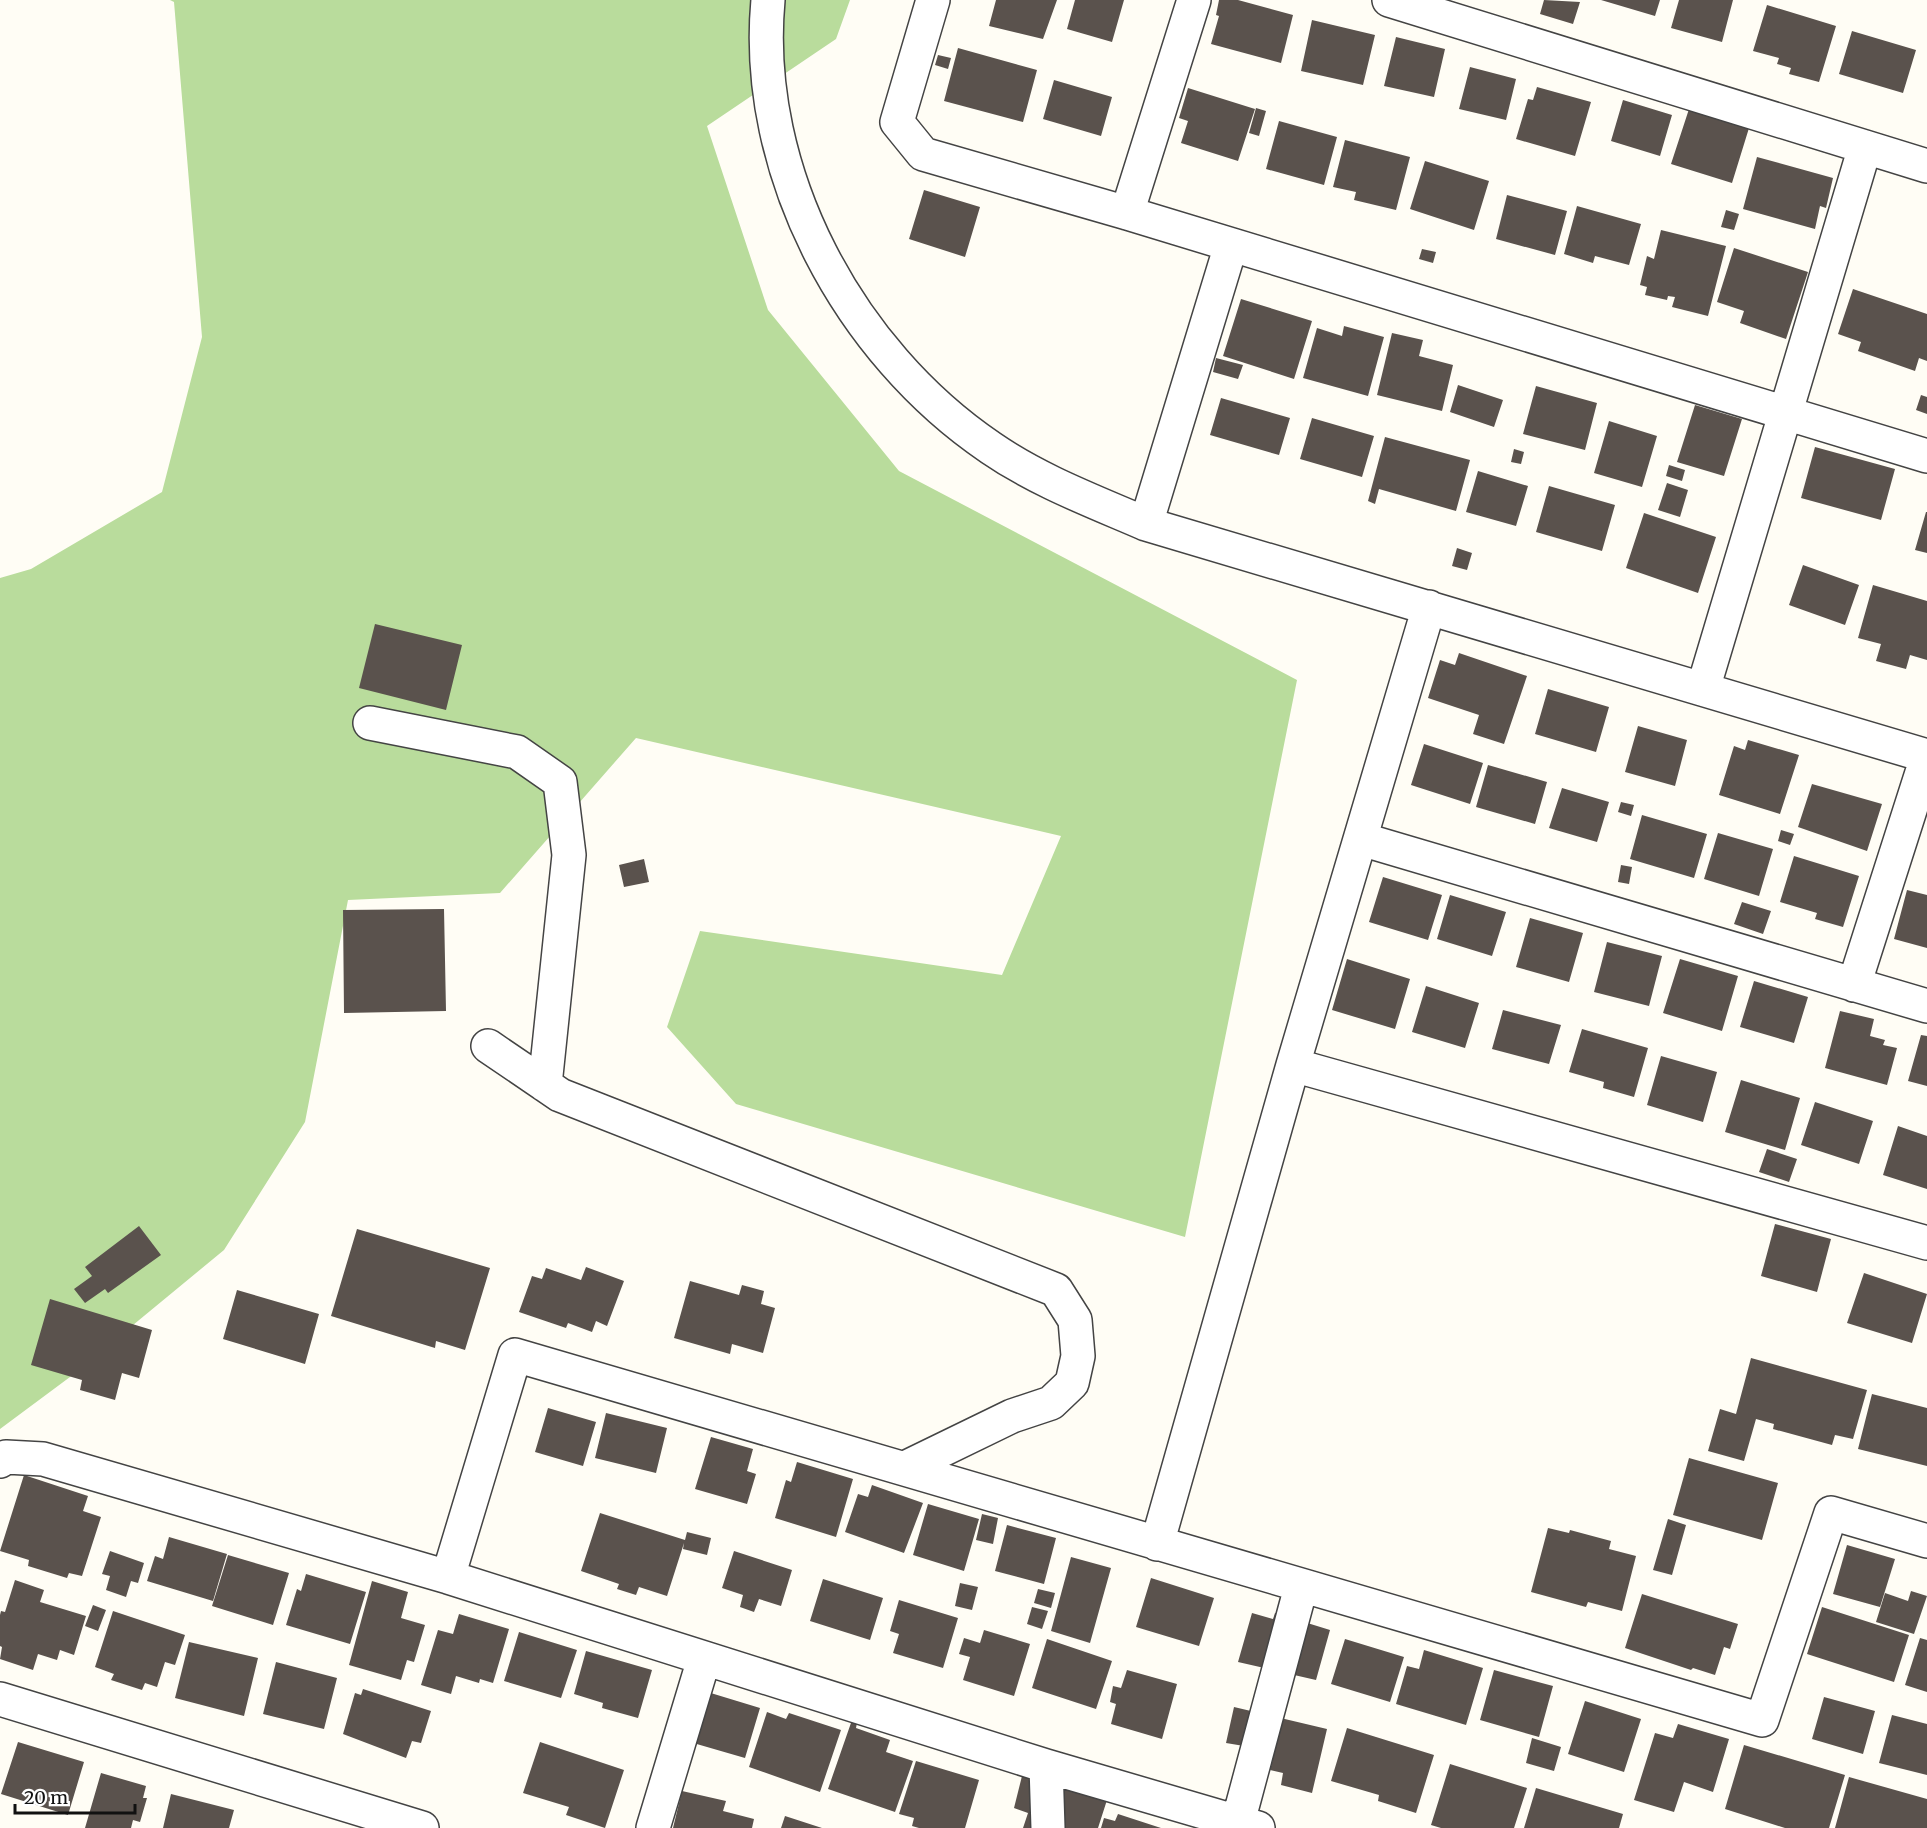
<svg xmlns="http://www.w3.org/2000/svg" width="1927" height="1828" viewBox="0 0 1927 1828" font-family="Merriweather,serif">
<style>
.forest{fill:#b9dc9c}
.building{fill:#5a524d}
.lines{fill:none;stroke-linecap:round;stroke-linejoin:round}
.minor-casing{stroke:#444;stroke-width:36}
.minor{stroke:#fff;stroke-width:33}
</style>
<rect width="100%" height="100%" fill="#fffdf5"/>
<path class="forest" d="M 170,0 L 850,0 L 836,39 L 707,126 L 768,310 L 899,471 L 1297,680 L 1185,1237 L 736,1104 L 667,1027 L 700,931 L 1002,975 L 1061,836 L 636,738 L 500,893 L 348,900 L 305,1122 L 224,1250 L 70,1377 L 0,1429 L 0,578 L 31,569 L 162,492 L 202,337 L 174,2 Z"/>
<path class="building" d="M 996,0 L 1057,0 L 1043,39 L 989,26 Z
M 1075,0 L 1124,0 L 1112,42 L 1067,29 Z
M 1219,0 L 1238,0 L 1293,15 L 1281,63 L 1211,44 L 1219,16 L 1216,15 Z
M 1544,0 L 1580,2 L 1573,24 L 1540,14 Z
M 1601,0 L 1660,0 L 1655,16 Z
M 1679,0 L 1733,0 L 1722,42 L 1671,28 Z
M 1767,5 L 1836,26 L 1819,82 L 1789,74 L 1791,68 L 1777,64 L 1779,58 L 1753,51 Z
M 1312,20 L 1375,35 L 1363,85 L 1301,71 Z
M 1852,31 L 1916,50 L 1903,93 L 1839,74 Z
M 1396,37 L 1445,49 L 1434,97 L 1384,86 Z
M 958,48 L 1037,70 L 1023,122 L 944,101 Z
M 938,55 L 951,58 L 948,69 L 935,65 Z
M 1470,67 L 1516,79 L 1506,120 L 1459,109 Z
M 1054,80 L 1112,97 L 1101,136 L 1043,119 Z
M 1537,87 L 1591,102 L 1575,156 L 1516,139 L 1528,99 L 1533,100 Z
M 1188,88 L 1255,109 L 1238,161 L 1181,143 L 1188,121 L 1179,118 Z
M 1623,100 L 1672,115 L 1660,156 L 1611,141 Z
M 1256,108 L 1266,111 L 1259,136 L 1249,133 Z
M 1689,109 L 1749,128 L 1732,183 L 1671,164 Z
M 1279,121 L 1337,137 L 1324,185 L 1266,169 Z
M 1345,140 L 1410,157 L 1396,210 L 1354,200 L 1356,192 L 1333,187 Z
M 1757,157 L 1833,178 L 1826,208 L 1820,206 L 1815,229 L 1743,209 Z
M 1425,161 L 1489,181 L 1474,230 L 1410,209 Z
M 924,190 L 980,207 L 965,257 L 909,239 Z
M 1507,195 L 1567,211 L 1555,255 L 1496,239 Z
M 1577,206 L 1641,224 L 1629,265 L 1595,256 L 1593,263 L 1564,254 Z
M 1726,210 L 1739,214 L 1734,230 L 1721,227 Z
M 1661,230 L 1726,246 L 1708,316 L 1672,307 L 1675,297 L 1668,296 L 1667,300 L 1645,295 L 1647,287 L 1640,285 L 1647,256 L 1654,259 Z
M 1734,248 L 1808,272 L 1786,339 L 1740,323 L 1744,311 L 1717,302 Z
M 1422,249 L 1436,252 L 1433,263 L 1419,259 Z
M 1853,289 L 1927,314 L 1927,361 L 1919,358 L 1915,371 L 1858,351 L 1861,342 L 1838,334 Z
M 1241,299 L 1312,321 L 1294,379 L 1223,356 Z
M 1344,326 L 1384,337 L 1368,396 L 1303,378 L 1317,328 L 1342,336 Z
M 1392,333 L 1423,340 L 1419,356 L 1453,365 L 1442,411 L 1377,395 Z
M 1216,358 L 1243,365 L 1238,379 L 1213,372 Z
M 1458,385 L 1503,400 L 1494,427 L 1450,412 Z
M 1536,386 L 1597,403 L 1585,450 L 1523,434 Z
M 1921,395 L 1927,397 L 1927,414 L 1916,410 Z
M 1221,398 L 1290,418 L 1279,455 L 1210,435 Z
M 1695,405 L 1742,419 L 1724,476 L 1677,462 Z
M 1312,418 L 1374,436 L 1362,477 L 1300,459 Z
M 1609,421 L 1657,436 L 1642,487 L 1594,473 Z
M 1385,437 L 1470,460 L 1456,511 L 1379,489 L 1375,504 L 1368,501 Z
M 1815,447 L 1895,469 L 1881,520 L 1801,498 Z
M 1514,449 L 1524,452 L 1521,464 L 1511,462 Z
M 1669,465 L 1685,470 L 1682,481 L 1666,476 Z
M 1478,471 L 1528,486 L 1516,526 L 1466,512 Z
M 1667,483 L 1688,490 L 1680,517 L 1658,510 Z
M 1549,486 L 1615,505 L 1602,551 L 1536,532 Z
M 1926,512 L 1927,512 L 1927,553 L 1915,550 Z
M 1644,513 L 1716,537 L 1698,593 L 1626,568 Z
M 1457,548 L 1472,553 L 1467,570 L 1452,566 Z
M 1803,565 L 1859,585 L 1845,625 L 1789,605 Z
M 1873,585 L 1927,601 L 1927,660 L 1910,655 L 1906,669 L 1876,661 L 1881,644 L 1858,638 Z
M 375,624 L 462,645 L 446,710 L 359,688 Z
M 1459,653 L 1527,676 L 1504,744 L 1473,734 L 1479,715 L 1428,698 L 1440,660 L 1455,665 Z
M 1548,689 L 1609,707 L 1596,752 L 1535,734 Z
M 1638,726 L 1687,740 L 1675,786 L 1625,772 Z
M 1748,740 L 1799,755 L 1780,814 L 1719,795 L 1734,746 L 1745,750 Z
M 1424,744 L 1483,763 L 1470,804 L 1411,785 Z
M 1488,765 L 1547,782 L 1535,824 L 1476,807 Z
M 1812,784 L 1882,804 L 1867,851 L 1798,827 Z
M 1562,788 L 1609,802 L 1597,842 L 1549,828 Z
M 1621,802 L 1634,805 L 1631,816 L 1618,812 Z
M 1642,815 L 1707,834 L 1694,878 L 1630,859 Z
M 1781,830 L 1794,834 L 1790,845 L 1778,841 Z
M 1718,833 L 1773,849 L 1759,896 L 1704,879 Z
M 1794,856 L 1859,876 L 1843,927 L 1815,919 L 1817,913 L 1780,902 Z
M 644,859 L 649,882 L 624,887 L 619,865 Z
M 1621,865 L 1632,867 L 1629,884 L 1618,882 Z
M 1383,877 L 1442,895 L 1428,940 L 1369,922 Z
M 1907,890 L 1927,895 L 1927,948 L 1894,939 Z
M 1450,895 L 1506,912 L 1492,956 L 1437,939 Z
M 1742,902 L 1771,911 L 1763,934 L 1734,924 Z
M 444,909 L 446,1011 L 344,1013 L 343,910 Z
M 1530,918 L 1583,933 L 1569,982 L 1516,967 Z
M 1607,942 L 1662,956 L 1649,1006 L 1594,992 Z
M 1347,959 L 1410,979 L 1395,1029 L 1332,1010 Z
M 1680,959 L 1738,976 L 1722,1031 L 1663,1013 Z
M 1754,981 L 1808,997 L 1794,1043 L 1740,1027 Z
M 1426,986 L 1479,1003 L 1465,1048 L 1412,1032 Z
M 1503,1010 L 1561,1025 L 1549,1064 L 1492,1049 Z
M 1840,1011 L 1874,1019 L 1870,1036 L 1885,1040 L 1883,1045 L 1897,1048 L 1887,1085 L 1825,1068 Z
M 1582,1029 L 1648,1048 L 1634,1097 L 1603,1088 L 1604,1082 L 1569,1072 Z
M 1921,1035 L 1927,1036 L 1927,1086 L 1908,1081 Z
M 1661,1056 L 1717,1072 L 1703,1122 L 1647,1105 Z
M 1741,1080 L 1800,1098 L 1785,1150 L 1725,1132 Z
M 1815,1102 L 1873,1121 L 1859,1164 L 1801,1145 Z
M 1898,1126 L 1927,1136 L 1927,1189 L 1883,1175 Z
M 1767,1149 L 1797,1159 L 1789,1182 L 1759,1172 Z
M 1775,1224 L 1831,1239 L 1817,1292 L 1761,1276 Z
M 139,1226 L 161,1255 L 108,1293 L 105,1289 L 85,1303 L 74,1289 L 92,1276 L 85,1267 Z
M 357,1229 L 490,1268 L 465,1350 L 436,1341 L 435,1348 L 331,1316 Z
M 586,1267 L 624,1281 L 607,1326 L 596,1321 L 592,1332 L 568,1323 L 566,1328 L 519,1312 L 532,1276 L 542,1279 L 546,1268 L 581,1280 Z
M 1864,1273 L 1927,1294 L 1912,1343 L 1847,1323 Z
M 690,1281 L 739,1295 L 742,1285 L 764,1291 L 761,1304 L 775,1308 L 763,1353 L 732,1344 L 730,1354 L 674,1338 Z
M 237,1290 L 319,1314 L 305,1364 L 223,1339 Z
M 50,1299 L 152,1330 L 139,1378 L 122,1373 L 115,1400 L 80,1390 L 82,1380 L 31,1365 Z
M 1751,1358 L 1867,1390 L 1853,1439 L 1835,1435 L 1832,1445 L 1773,1429 L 1774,1424 L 1756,1419 L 1744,1461 L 1708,1451 L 1720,1409 L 1736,1414 Z
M 1872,1394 L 1927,1408 L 1927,1466 L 1858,1449 Z
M 548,1408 L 596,1422 L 583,1466 L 535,1452 Z
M 606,1413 L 667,1428 L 656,1473 L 595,1458 Z
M 711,1437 L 753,1449 L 747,1471 L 756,1474 L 747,1504 L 695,1489 Z
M 1689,1458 L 1778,1483 L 1762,1540 L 1673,1515 Z
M 797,1462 L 853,1479 L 836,1537 L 775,1518 L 786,1480 L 791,1482 Z
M 24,1475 L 88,1496 L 83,1511 L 101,1517 L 82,1576 L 69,1573 L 67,1578 L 28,1566 L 29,1560 L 0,1551 Z
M 872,1485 L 923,1503 L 904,1553 L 845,1532 L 858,1494 L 868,1497 Z
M 928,1504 L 979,1519 L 964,1571 L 913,1555 Z
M 600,1513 L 685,1540 L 687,1532 L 711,1538 L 707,1555 L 683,1549 L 684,1543 L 667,1596 L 639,1587 L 636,1595 L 617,1589 L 619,1584 L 581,1571 Z
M 982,1514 L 998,1518 L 993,1544 L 976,1540 Z
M 1668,1519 L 1686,1525 L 1672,1575 L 1653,1570 Z
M 1007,1525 L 1056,1538 L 1044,1584 L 995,1571 Z
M 1548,1528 L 1569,1533 L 1570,1530 L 1611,1541 L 1609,1549 L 1636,1556 L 1622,1611 L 1588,1602 L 1586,1607 L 1531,1592 Z
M 169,1537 L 227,1554 L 213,1601 L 147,1581 L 155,1556 L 163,1559 Z
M 1847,1545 L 1895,1559 L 1880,1607 L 1833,1594 Z
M 110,1551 L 144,1563 L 138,1583 L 131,1581 L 126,1597 L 106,1590 L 110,1576 L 102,1574 Z
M 734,1551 L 792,1570 L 781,1606 L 759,1599 L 754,1612 L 740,1607 L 743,1595 L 722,1588 Z
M 228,1555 L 289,1573 L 273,1625 L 212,1606 Z
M 1071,1557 L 1111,1568 L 1090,1643 L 1051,1631 Z
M 306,1574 L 366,1592 L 350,1644 L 286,1625 L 297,1589 L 301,1591 Z
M 1151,1578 L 1214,1598 L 1199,1646 L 1136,1627 Z
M 823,1579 L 883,1598 L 870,1640 L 810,1621 Z
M 15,1580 L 44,1590 L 40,1602 L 86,1616 L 74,1655 L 60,1650 L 57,1660 L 38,1654 L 33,1670 L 0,1659 L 2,1647 L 0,1646 L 0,1615 L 1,1611 L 5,1612 Z
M 372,1581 L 408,1592 L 401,1618 L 425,1625 L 414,1662 L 407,1660 L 401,1680 L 349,1665 Z
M 960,1583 L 978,1587 L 972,1610 L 955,1606 Z
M 1038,1589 L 1055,1593 L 1051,1608 L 1034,1603 Z
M 1911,1591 L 1927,1596 L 1914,1634 L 1876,1622 L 1885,1593 L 1908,1601 Z
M 1642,1594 L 1738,1624 L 1730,1649 L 1724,1647 L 1715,1675 L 1693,1668 L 1691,1670 L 1625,1648 Z
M 899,1600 L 958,1618 L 943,1668 L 893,1653 L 899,1634 L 890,1631 Z
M 93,1605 L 106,1610 L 98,1631 L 85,1626 Z
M 1032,1607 L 1048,1611 L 1042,1629 L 1027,1624 Z
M 1822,1607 L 1909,1635 L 1894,1682 L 1807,1654 Z
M 113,1611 L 185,1635 L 175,1665 L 165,1662 L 157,1687 L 145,1683 L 142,1690 L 111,1680 L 114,1674 L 95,1667 Z
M 1252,1613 L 1273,1619 L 1275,1613 L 1330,1630 L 1316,1680 L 1238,1662 Z
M 459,1614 L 509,1629 L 493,1683 L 480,1679 L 479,1683 L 456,1676 L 451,1694 L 421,1685 L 438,1630 L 453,1634 Z
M 984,1630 L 1030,1644 L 1014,1696 L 963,1680 L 970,1657 L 959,1654 L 964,1638 L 980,1643 Z
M 519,1632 L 577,1650 L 561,1698 L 504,1681 Z
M 1920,1638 L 1927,1640 L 1927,1692 L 1905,1685 Z
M 1047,1639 L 1112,1661 L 1096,1709 L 1032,1688 Z
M 1345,1639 L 1404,1657 L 1390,1702 L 1331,1684 Z
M 189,1642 L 258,1658 L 244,1716 L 175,1698 Z
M 1424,1650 L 1483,1668 L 1466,1725 L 1396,1704 L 1407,1666 L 1419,1669 Z
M 586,1651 L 652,1670 L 638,1718 L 602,1708 L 603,1703 L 574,1694 Z
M 276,1662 L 337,1678 L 324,1729 L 263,1714 Z
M 1127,1670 L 1177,1684 L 1162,1739 L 1111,1724 L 1116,1704 L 1110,1702 L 1113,1686 L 1121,1688 Z
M 1494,1670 L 1553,1686 L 1539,1737 L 1480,1720 Z
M 691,1687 L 760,1708 L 745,1758 L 676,1738 Z
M 363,1689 L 431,1711 L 421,1743 L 412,1741 L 406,1758 L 343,1734 L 355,1693 L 361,1695 Z
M 1824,1697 L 1875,1711 L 1863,1754 L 1812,1739 Z
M 1585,1701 L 1641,1719 L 1624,1772 L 1568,1754 Z
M 1234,1707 L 1327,1729 L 1312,1793 L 1281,1785 L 1283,1773 L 1270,1770 L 1273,1759 L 1242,1752 L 1244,1746 L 1226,1743 Z
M 767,1712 L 786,1719 L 789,1713 L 841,1730 L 820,1792 L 749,1767 Z
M 1892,1715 L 1927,1724 L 1927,1775 L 1879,1763 Z
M 852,1720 L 857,1723 L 856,1728 L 890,1740 L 886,1752 L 913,1761 L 895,1812 L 828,1789 Z
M 1678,1724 L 1729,1739 L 1713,1792 L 1684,1782 L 1674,1812 L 1634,1800 L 1655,1733 L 1673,1738 Z
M 1347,1728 L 1434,1755 L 1416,1813 L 1378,1801 L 1379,1795 L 1331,1781 Z
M 1532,1738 L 1561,1747 L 1554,1771 L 1526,1763 Z
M 18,1742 L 84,1762 L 68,1815 L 1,1794 Z
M 540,1742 L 624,1770 L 605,1828 L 566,1815 L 569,1807 L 523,1793 Z
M 1744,1745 L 1845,1775 L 1829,1828 L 1785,1828 L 1725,1809 Z
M 916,1761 L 979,1780 L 965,1828 L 919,1828 L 912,1826 L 914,1818 L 899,1814 Z
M 1450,1764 L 1527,1788 L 1514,1828 L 1441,1828 L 1431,1825 Z
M 1023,1772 L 1107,1800 L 1098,1828 L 1023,1828 L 1028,1813 L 1014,1808 Z
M 101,1773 L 146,1786 L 143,1798 L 147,1798 L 140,1822 L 133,1820 L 131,1828 L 85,1828 Z
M 1849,1777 L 1927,1799 L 1927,1828 L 1835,1828 Z
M 1536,1788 L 1623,1814 L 1619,1828 L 1524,1828 Z
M 682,1791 L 726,1801 L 723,1811 L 754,1819 L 752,1828 L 673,1828 Z
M 171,1794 L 234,1810 L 229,1828 L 163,1828 Z
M 1118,1814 L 1161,1828 L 1101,1828 L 1104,1818 L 1115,1821 Z
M 785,1816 L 822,1828 L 781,1828 Z"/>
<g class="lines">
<g class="minor-casing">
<path id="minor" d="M 768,0 C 752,172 849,352 991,448 C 1039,481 1093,501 1146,524 L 1927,756
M 933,0 L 897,122 L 923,154 L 1127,213 L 1927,456
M 1389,0 L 1927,166
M 1127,213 L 1194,0
M 1146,524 L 1231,245
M 1703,689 L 1865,147
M 370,723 L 517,752 L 560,782 L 569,855 L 545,1085
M 1361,839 L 1927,1006
M 1854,985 L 1927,757
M 488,1046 L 560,1095 L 1056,1290 L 1075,1320 L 1078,1356 L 1072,1383 L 1051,1403 L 1012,1416 L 905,1468
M 1293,1065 L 1927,1243
M 0,1461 L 6,1457 L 43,1459 L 448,1577 L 1046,1766 L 1258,1828
M 1157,1544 L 1293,1065 L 1429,607
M 448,1577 L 515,1355 L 1762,1720 L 1831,1513 L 1927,1541
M 0,1699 L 422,1828
M 1046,1766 L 1048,1828
M 1238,1822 L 1301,1587
M 653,1828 L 704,1659"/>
</g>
<use href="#minor" class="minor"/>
</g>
<path d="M15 1804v9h120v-9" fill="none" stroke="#111111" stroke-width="3"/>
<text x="24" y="1804" font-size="18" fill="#111111" stroke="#ffffff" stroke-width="4.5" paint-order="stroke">20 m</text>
</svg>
